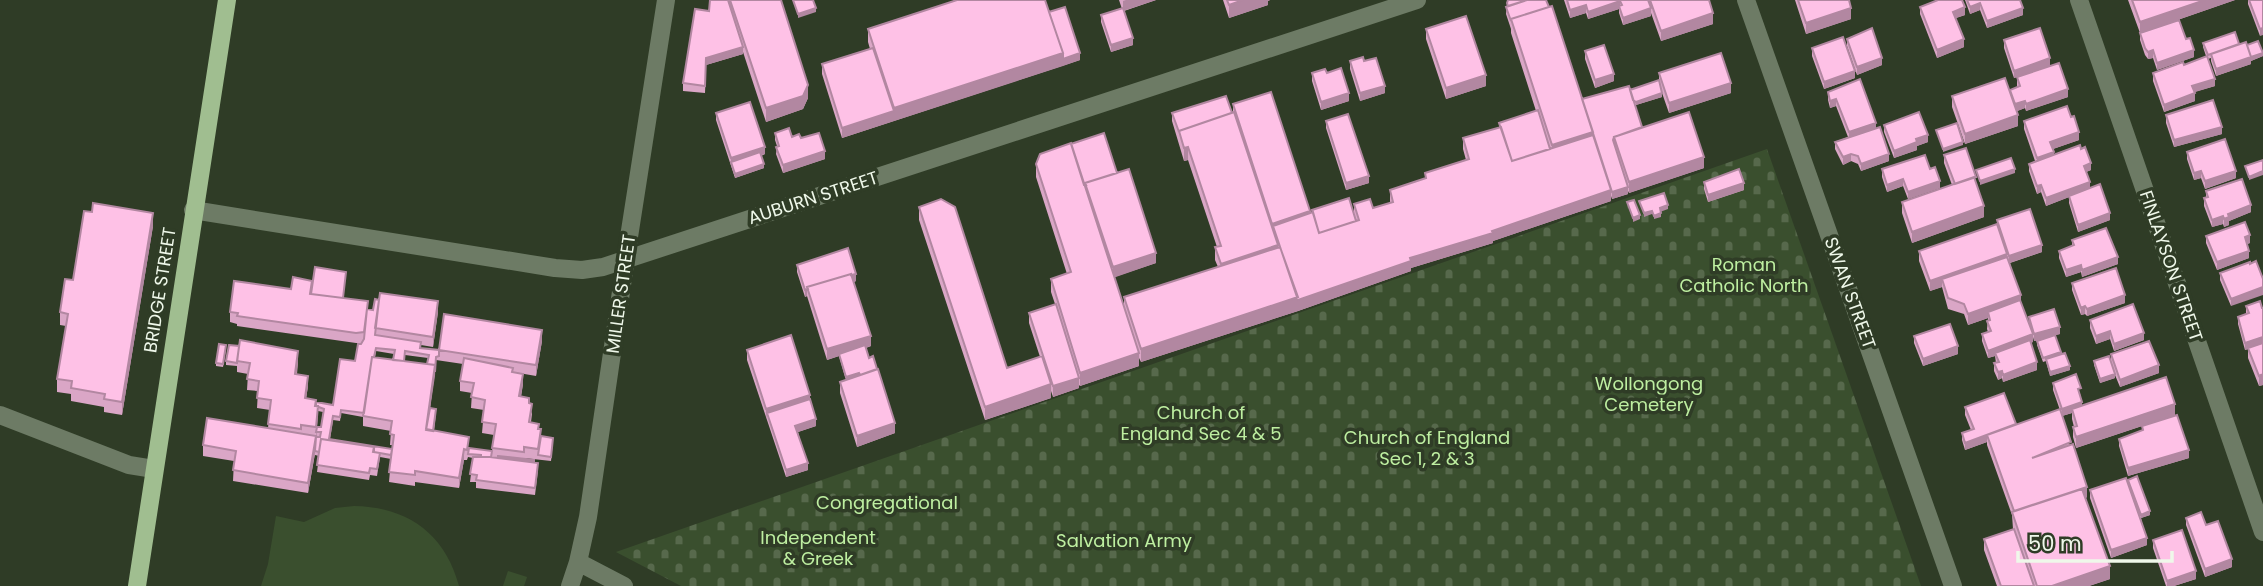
<svg xmlns="http://www.w3.org/2000/svg" width="2263" height="586" viewBox="0 0 2263 586" font-family="Poppins,sans-serif">
<style>
.grass{fill:#3a4f2e}
.cemetery{fill:url(#cemetery-stones)}
.park{fill:url(#park-crowns)}
.lines{fill:none;stroke-linecap:round;stroke-linejoin:round}
.minor{stroke:#6d7b65;stroke-width:18}
.major{stroke:#a0be90;stroke-width:18}
.wall{fill:#daa6c6;fill-rule:evenodd}
.shaded-wall{fill:#b287a1}
.building{fill:#fec1e6;stroke:#b287a1;stroke-width:2}
.labels{text-anchor:middle;stroke-width:7;stroke-linejoin:round;paint-order:stroke}
.street-label{font-size:18px;fill:#eff8ea;stroke:#2f3c26}
.park-label{font-size:18px;fill:#beefa1;stroke:#2f3c26}
</style>
<defs>
<pattern id="cemetery-stones" width="16" height="16" patternUnits="userSpaceOnUse" patternTransform="scale(1.75)"><rect width="16" height="16" fill="#3a4f2e"/><path d="M2 7V4a2 2 0 0 1 4 0v3zM10 15v-3a2 2 0 0 1 4 0v3z" fill="#57694c"/></pattern>
<pattern id="park-crowns" width="20" height="18" patternUnits="userSpaceOnUse" patternTransform="scale(1.75)"><rect width="20" height="18" fill="#3a4f2e"/><path d="M2 6a3 3 0 1 1 6 0M12 15a3 3 0 1 1 6 0" fill="none" stroke="#57694c"/></pattern>
</defs>
<rect width="100%" height="100%" fill="#2f3c26"/>
<path class="grass" d="M 354,506 C 407,507 445,533 459,586 L 261,586 L 268,564 L 276,516 L 304,522 L 335,508 Z"/>
<path class="cemetery" d="M 1767,149 L 1921,586 L 681,586 L 616,552 Z"/>
<path class="park" d="M 508,571 L 527,577 L 524,586 L 503,586 Z"/>
<g class="lines">
<path class="minor" d="M 1746,0 L 1953,586
M 2079,0 L 2263,532
M 193,210 L 555,268 L 582,270 L 603,267 L 1417,0
M 0,415 L 129,465 L 154,469
M 578,562 L 624,586
M 570,586 L 578,562 L 588,517 L 629,237 L 666,0"/>
<path class="major" d="M 137,586 L 227,0"/>
</g>
<path class="wall" d="M 710,0 L 781,0 L 808,98 L 803,109 L 766,122 L 743,52 L 743,54 L 706,65 L 705,93 L 683,91 L 683,83 L 709,11 Z
M 1119,0 L 1156,0 L 1124,11 L 1133,45 L 1111,52 L 1101,22 L 1101,15 L 1122,9 Z
M 1223,0 L 1270,0 L 1268,1 L 1268,5 L 1229,18 Z
M 1564,0 L 1709,0 L 1713,24 L 1661,41 L 1651,13 L 1651,16 L 1623,25 L 1619,13 L 1619,9 L 1588,19 L 1586,13 L 1570,18 Z
M 1795,0 L 1849,0 L 1851,19 L 1806,34 Z
M 1965,0 L 2020,0 L 2023,15 L 1987,28 L 1980,10 L 1970,14 Z
M 2128,0 L 2235,0 L 2140,33 Z
M 2248,0 L 2263,0 L 2260,36 L 2248,4 Z
M 1507,3 L 1582,99 L 1659,83 L 1659,73 L 1731,93 L 1669,113 L 1662,93 L 1662,97 L 1636,105 L 1635,105 L 1642,127 L 1704,168 L 1629,193 L 1628,191 L 1628,194 L 1612,199 L 1611,196 L 1611,201 L 1493,241 L 1493,243 L 1411,268 L 1411,271 L 1298,311 L 1298,308 L 1298,311 L 1141,362 L 1139,358 L 1139,366 L 1080,386 L 1079,385 L 1079,388 L 1053,397 L 1051,391 L 1051,398 L 985,420 L 919,220 L 919,207 L 1007,368 L 1040,357 L 1029,323 L 1029,313 L 1055,304 L 1051,292 L 1051,279 L 1067,274 L 1036,177 L 1036,164 L 1117,173 L 1156,263 L 1114,277 L 1124,306 L 1124,297 L 1218,267 L 1215,260 L 1215,247 L 1217,247 L 1188,160 L 1184,161 L 1172,121 L 1172,113 L 1233,113 L 1233,104 L 1310,213 L 1312,213 L 1312,210 L 1354,214 L 1354,204 L 1373,208 L 1390,203 L 1390,190 L 1425,179 L 1425,173 L 1466,160 L 1463,149 L 1463,138 L 1499,128 L 1499,123 L 1536,111 L 1511,33 L 1511,29 L 1506,14 Z
M 1920,7 L 1965,15 L 1956,18 L 1964,47 L 1937,58 L 1920,14 Z
M 1049,12 L 1080,60 L 842,138 L 822,74 L 822,64 L 870,49 L 868,42 L 868,29 Z
M 1426,29 L 1486,86 L 1446,99 L 1426,39 Z
M 2140,33 L 2186,39 L 2194,57 L 2157,70 L 2153,58 L 2148,59 L 2145,55 L 2140,40 Z
M 1847,39 L 1882,65 L 1857,75 L 1847,46 Z
M 2004,40 L 2050,66 L 2014,78 L 2004,48 Z
M 2203,43 L 2247,45 L 2263,56 L 2251,61 L 2251,59 L 2251,64 L 2216,76 L 2211,61 L 2211,58 L 2208,59 L 2215,86 L 2194,92 L 2195,101 L 2164,112 L 2153,81 L 2153,73 L 2184,65 L 2206,56 L 2203,47 Z
M 1812,48 L 1855,78 L 1824,89 L 1812,56 Z
M 1585,51 L 1614,81 L 1595,88 L 1585,59 Z
M 1350,61 L 1364,61 L 1385,93 L 1360,101 L 1350,69 Z
M 1312,73 L 1327,73 L 1349,101 L 1321,110 L 1312,81 Z
M 2017,77 L 2068,97 L 2026,111 L 2025,108 L 2017,111 L 2018,126 L 1965,144 L 1952,107 L 1952,96 L 2010,91 L 2017,87 Z
M 1828,92 L 1876,128 L 1889,161 L 1861,171 L 1858,164 L 1851,161 L 1843,165 L 1835,149 L 1835,142 L 1848,137 L 1836,106 L 1830,108 L 1828,100 Z
M 716,113 L 765,154 L 761,156 L 764,168 L 735,178 L 716,120 Z
M 2166,115 L 2222,134 L 2174,147 L 2166,123 Z
M 1326,121 L 1369,183 L 1346,190 L 1326,128 Z
M 2024,121 L 2079,140 L 2053,149 L 2054,154 L 2091,170 L 2086,172 L 2090,188 L 2110,220 L 2078,232 L 2069,203 L 2069,197 L 2046,206 L 2041,192 L 2037,194 L 2029,171 L 2029,164 L 2035,161 L 2024,129 Z
M 1884,125 L 1928,142 L 1917,146 L 1917,150 L 1894,158 L 1884,132 Z
M 775,133 L 801,138 L 825,159 L 783,173 L 776,154 L 777,146 L 775,140 Z
M 2187,152 L 2236,178 L 2205,189 L 2201,178 L 2194,180 L 2187,159 Z
M 1944,155 L 1976,184 L 1984,217 L 1912,243 L 1902,213 L 1902,202 L 1952,185 L 1944,163 Z
M 1882,169 L 1930,169 L 1940,188 L 1908,199 L 1903,186 L 1887,192 L 1882,177 Z
M 1704,182 L 1744,190 L 1708,202 L 1704,189 Z
M 2206,191 L 2251,212 L 2229,221 L 2229,225 L 2224,227 L 2223,224 L 2212,227 L 2204,206 L 2204,198 L 2206,197 Z
M 1997,220 L 2042,252 L 2010,263 L 2021,304 L 2029,323 L 2029,317 L 2060,334 L 2055,335 L 2061,354 L 2070,370 L 2050,376 L 2046,361 L 2043,362 L 2037,345 L 2037,341 L 2042,339 L 2034,341 L 2033,337 L 2033,342 L 2030,343 L 2037,370 L 2003,382 L 2002,378 L 1998,380 L 1994,371 L 1994,363 L 1996,363 L 1995,356 L 1988,358 L 1982,341 L 1982,334 L 1988,332 L 1987,329 L 1988,318 L 1968,325 L 1964,314 L 1948,309 L 1942,287 L 1930,291 L 1919,261 L 1919,251 L 1997,226 Z
M 153,226 L 122,415 L 104,412 L 104,407 L 71,401 L 71,394 L 57,392 L 57,379 L 66,326 L 60,325 L 60,312 L 73,280 Z
M 2206,236 L 2250,243 L 2247,244 L 2249,258 L 2217,270 L 2206,243 Z
M 2072,240 L 2118,264 L 2082,277 L 2081,272 L 2066,277 L 2059,258 L 2059,251 L 2072,246 Z
M 2250,262 L 2231,306 L 2220,280 L 2220,273 Z
M 797,265 L 856,281 L 854,282 L 871,346 L 866,348 L 895,433 L 857,447 L 840,393 L 840,382 L 846,380 L 839,356 L 827,360 L 807,296 L 805,297 L 797,272 Z
M 2072,283 L 2125,303 L 2087,316 L 2085,314 L 2081,315 L 2072,290 Z
M 291,289 L 312,289 L 343,298 L 368,309 L 438,312 L 433,347 L 421,345 L 421,348 L 439,350 L 444,314 L 542,341 L 536,376 L 513,372 L 523,384 L 521,397 L 529,403 L 532,414 L 531,422 L 539,429 L 541,436 L 553,442 L 551,461 L 524,458 L 524,459 L 534,462 L 538,470 L 535,495 L 476,488 L 476,482 L 470,482 L 473,458 L 468,457 L 467,460 L 464,460 L 459,488 L 415,482 L 415,486 L 389,482 L 391,459 L 380,457 L 377,476 L 370,475 L 369,480 L 317,472 L 319,456 L 315,455 L 315,454 L 308,493 L 233,481 L 234,461 L 203,456 L 203,445 L 268,428 L 270,410 L 257,408 L 258,391 L 247,390 L 248,374 L 237,372 L 237,366 L 226,365 L 226,361 L 298,362 L 297,374 L 308,386 L 306,399 L 316,402 L 333,405 L 355,361 L 362,343 L 356,343 L 237,326 L 237,324 L 230,322 L 230,312 ZM 376,351 L 394,354 L 393,360 L 375,357 ZM 405,355 L 428,358 L 427,364 L 404,361 ZM 436,360 L 463,364 L 460,381 L 460,391 L 472,393 L 471,408 L 484,410 L 482,433 L 494,435 L 492,451 L 469,448 L 434,431 L 436,413 L 430,408 ZM 318,411 L 323,412 L 321,427 L 317,427 ZM 341,413 L 363,417 L 363,426 L 391,431 L 390,445 L 393,445 L 392,449 L 330,439 L 333,420 L 340,421 Z
M 2246,306 L 2263,308 L 2263,385 L 2259,386 L 2248,358 L 2248,349 L 2245,350 L 2238,324 L 2238,317 L 2246,314 Z
M 2090,320 L 2144,340 L 2114,351 L 2110,339 L 2096,344 L 2090,328 Z
M 1914,336 L 1958,354 L 1923,366 L 1914,343 Z
M 226,349 L 223,367 L 216,366 L 216,363 Z
M 747,350 L 810,399 L 816,426 L 798,432 L 808,470 L 786,477 L 747,360 Z
M 2111,354 L 2159,373 L 2120,387 L 2115,375 L 2115,378 L 2100,383 L 2094,365 L 2094,361 L 2111,361 Z
M 2053,383 L 2081,395 L 2080,396 L 2082,405 L 2175,415 L 2076,448 L 2073,437 L 2073,427 L 2074,427 L 2072,419 L 2072,413 L 2062,416 L 2053,390 Z
M 1965,407 L 2071,445 L 2087,497 L 2086,498 L 2110,579 L 2089,586 L 1997,586 L 1984,550 L 1984,539 L 2013,529 L 2012,515 L 1987,445 L 1987,442 L 1965,450 L 1962,440 L 1962,433 L 1971,430 L 1965,415 Z
M 2142,426 L 2189,458 L 2128,476 L 2119,446 L 2119,439 L 2142,431 Z
M 2128,482 L 2150,515 L 2141,518 L 2147,545 L 2111,558 L 2090,498 L 2090,490 Z
M 2186,518 L 2206,525 L 2232,567 L 2205,577 L 2186,525 Z
M 2153,540 L 2196,579 L 2174,586 L 2166,586 L 2153,548 Z"/>
<path class="shaded-wall" d="M 1126,0 L 1156,0 L 1123,11 L 1123,1 Z
M 1243,0 L 1270,0 L 1268,1 L 1268,5 L 1229,18 L 1229,5 Z
M 2205,0 L 2235,0 L 2140,33 L 2140,22 Z
M 1620,1 L 1620,9 L 1619,6 L 1619,9 L 1588,19 L 1588,12 Z
M 1980,3 L 1980,10 L 1970,14 L 1970,7 Z
M 1586,5 L 1586,13 L 1570,18 L 1570,10 Z
M 1965,7 L 1965,15 L 1953,19 L 1953,12 Z
M 816,8 L 816,12 L 798,18 L 798,14 Z
M 1651,8 L 1651,16 L 1623,25 L 1623,18 Z
M 1851,8 L 1851,19 L 1806,34 L 1806,23 Z
M 2023,8 L 2023,15 L 1987,28 L 1987,21 Z
M 1713,13 L 1713,24 L 1661,41 L 1661,31 Z
M 2263,28 L 2263,35 L 2260,36 L 2260,29 Z
M 1133,38 L 1133,45 L 1111,52 L 1111,45 Z
M 1964,39 L 1964,47 L 1937,58 L 1937,50 Z
M 743,47 L 743,54 L 706,65 L 705,93 L 706,58 Z
M 2153,50 L 2153,58 L 2148,59 L 2148,52 Z
M 2194,50 L 2194,57 L 2157,70 L 2157,63 Z
M 1063,53 L 1063,66 L 842,138 L 842,128 L 894,111 L 894,108 Z
M 1080,53 L 1080,60 L 1063,66 L 1063,59 Z
M 2263,53 L 2263,56 L 2251,61 L 2251,57 Z
M 2251,57 L 2251,64 L 2216,76 L 2216,69 Z
M 1882,58 L 1882,65 L 1857,75 L 1857,67 Z
M 2050,58 L 2050,66 L 2014,78 L 2014,71 Z
M 1855,71 L 1855,78 L 1824,89 L 1824,82 Z
M 1614,74 L 1614,81 L 1595,88 L 1595,80 Z
M 1486,75 L 1486,86 L 1446,99 L 1446,88 Z
M 2215,79 L 2215,86 L 2192,93 L 2192,86 Z
M 1731,83 L 1731,93 L 1669,113 L 1669,103 Z
M 808,85 L 808,98 L 803,109 L 766,122 L 766,108 Z
M 1385,86 L 1385,93 L 1360,101 L 1360,93 Z
M 2068,89 L 2068,97 L 2026,111 L 2026,104 Z
M 1349,93 L 1349,101 L 1321,110 L 1321,102 Z
M 1662,93 L 1662,97 L 1636,105 L 1636,102 Z
M 2195,93 L 2195,101 L 2164,112 L 2164,105 Z
M 1836,99 L 1836,106 L 1830,108 L 1830,101 Z
M 2025,101 L 2025,108 L 2015,112 L 2015,104 Z
M 2018,115 L 2018,126 L 1965,144 L 1965,134 Z
M 1876,123 L 1876,131 L 1849,140 L 1849,132 Z
M 2222,127 L 2222,134 L 2174,147 L 2174,140 Z
M 1593,132 L 1593,145 L 1552,159 L 1552,145 Z
M 2079,132 L 2079,140 L 2050,150 L 2050,142 Z
M 1928,135 L 1928,142 L 1917,146 L 1917,150 L 1894,158 L 1894,151 L 1916,139 Z
M 1963,142 L 1963,145 L 1943,152 L 1943,149 Z
M 765,147 L 765,154 L 732,165 L 731,162 L 731,166 L 731,158 Z
M 1188,147 L 1188,160 L 1184,161 L 1184,148 Z
M 825,151 L 825,159 L 783,173 L 783,165 Z
M 2054,152 L 2054,159 L 2037,165 L 2037,158 Z
M 1851,154 L 1851,161 L 1843,165 L 1843,157 Z
M 1889,154 L 1889,161 L 1861,171 L 1861,164 Z
M 1704,157 L 1704,168 L 1629,193 L 1629,182 Z
M 2091,163 L 2091,170 L 2084,173 L 2084,166 Z
M 764,164 L 764,168 L 735,178 L 735,174 Z
M 2015,169 L 2015,173 L 1980,185 L 1980,181 Z
M 2201,171 L 2201,178 L 2194,180 L 2194,173 Z
M 2236,171 L 2236,178 L 2205,189 L 2205,181 Z
M 2263,171 L 2263,175 L 2249,180 L 2249,177 Z
M 1369,176 L 1369,183 L 1346,190 L 1346,183 Z
M 1903,179 L 1903,186 L 1887,192 L 1887,185 Z
M 1940,181 L 1940,188 L 1908,199 L 1908,192 Z
M 2090,182 L 2090,189 L 2046,206 L 2046,198 Z
M 1744,183 L 1744,190 L 1708,202 L 1708,195 Z
M 2041,185 L 2041,192 L 2037,194 L 2037,186 Z
M 1628,187 L 1628,194 L 1612,199 L 1612,192 Z
M 1611,190 L 1611,201 L 1493,241 L 1493,243 L 1411,268 L 1411,271 L 1298,311 L 1298,300 L 1410,258 Z
M 1668,205 L 1668,209 L 1660,212 L 1660,208 Z
M 2251,205 L 2251,212 L 2229,221 L 2229,225 L 2224,227 L 2224,219 L 2228,214 Z
M 1984,206 L 1984,217 L 1912,243 L 1912,232 Z
M 1310,211 L 1310,222 L 1273,226 L 1273,234 L 1272,234 L 1272,224 Z
M 1652,211 L 1652,214 L 1644,217 L 1644,213 Z
M 153,213 L 153,226 L 122,415 L 122,402 Z
M 1661,213 L 1661,217 L 1654,219 L 1654,216 Z
M 2110,213 L 2110,220 L 2078,232 L 2078,225 Z
M 1640,215 L 1640,219 L 1633,222 L 1633,218 Z
M 2223,216 L 2223,224 L 2212,227 L 2212,220 Z
M 2250,235 L 2250,243 L 2245,245 L 2245,237 Z
M 1278,245 L 1278,259 L 1221,278 L 1221,264 Z
M 2042,245 L 2042,252 L 2009,263 L 2009,256 Z
M 2249,251 L 2249,258 L 2217,270 L 2217,262 Z
M 1156,253 L 1156,263 L 1113,278 L 1113,267 Z
M 2007,254 L 2007,265 L 1942,279 L 1942,287 L 1930,291 L 1930,281 Z
M 2118,257 L 2118,264 L 2082,277 L 2082,270 Z
M 2081,265 L 2081,272 L 2066,277 L 2066,270 Z
M 856,274 L 856,281 L 810,295 L 808,289 Z
M 2263,287 L 2263,295 L 2231,306 L 2231,299 Z
M 807,289 L 807,296 L 805,297 L 805,290 Z
M 2021,295 L 2021,306 L 1988,312 L 1988,318 L 1968,325 L 1968,314 Z
M 2125,295 L 2125,303 L 2087,316 L 2087,309 Z
M 1298,297 L 1298,311 L 1141,362 L 1141,349 Z
M 438,301 L 438,312 L 433,347 L 433,337 Z
M 2085,306 L 2085,314 L 2081,315 L 2081,308 Z
M 2060,327 L 2060,334 L 2034,341 L 2034,334 Z
M 542,330 L 542,341 L 536,376 L 536,365 Z
M 2110,331 L 2110,339 L 2096,344 L 2096,336 Z
M 2144,333 L 2144,340 L 2114,351 L 2114,344 Z
M 2033,334 L 2033,342 L 1996,355 L 1995,353 L 1995,356 L 1988,358 L 1988,351 Z
M 871,336 L 871,346 L 840,356 L 839,354 L 839,356 L 827,360 L 827,349 Z
M 2263,337 L 2263,344 L 2245,350 L 2245,343 Z
M 1958,346 L 1958,354 L 1923,366 L 1923,359 Z
M 298,351 L 298,362 L 295,384 L 295,374 Z
M 1139,353 L 1139,366 L 1080,386 L 1080,373 Z
M 436,357 L 435,376 L 426,436 L 426,429 Z
M 2037,362 L 2037,370 L 2003,382 L 2003,375 Z
M 2159,365 L 2159,373 L 2120,387 L 2120,380 Z
M 2070,366 L 2070,370 L 2050,376 L 2050,372 Z
M 2002,371 L 2002,378 L 1998,380 L 1998,372 Z
M 859,373 L 859,376 L 846,381 L 846,377 Z
M 523,374 L 523,384 L 519,407 L 519,396 Z
M 2115,374 L 2115,378 L 2100,383 L 2100,379 Z
M 2263,374 L 2263,385 L 2259,386 L 2259,376 Z
M 308,376 L 308,386 L 305,405 L 305,398 Z
M 1079,378 L 1079,388 L 1053,397 L 1053,386 Z
M 1051,384 L 1051,398 L 985,420 L 985,407 Z
M 810,395 L 810,405 L 767,413 L 766,419 L 766,409 Z
M 2082,402 L 2082,409 L 2072,409 L 2072,413 L 2062,416 L 2062,409 Z
M 2175,404 L 2175,415 L 2076,448 L 2076,437 Z
M 318,406 L 316,447 L 308,493 L 308,483 L 316,437 L 316,427 Z
M 816,419 L 816,426 L 795,433 L 795,426 Z
M 895,423 L 895,433 L 857,447 L 857,436 Z
M 1987,435 L 1987,442 L 1965,450 L 1965,443 Z
M 464,449 L 464,460 L 459,488 L 459,478 Z
M 2189,450 L 2189,458 L 2128,476 L 2128,468 Z
M 808,463 L 808,470 L 786,477 L 786,470 Z
M 2087,487 L 2087,497 L 2015,521 L 2014,519 Z
M 2150,511 L 2150,515 L 2141,518 L 2141,515 Z
M 2147,538 L 2147,545 L 2111,558 L 2111,550 Z
M 2232,559 L 2232,567 L 2205,577 L 2205,569 Z
M 2110,566 L 2110,579 L 2089,586 L 2052,586 Z
M 2196,571 L 2196,579 L 2174,586 L 2167,586 L 2167,581 Z"/>
<path class="building" d="M 710,0 L 728,0 L 743,47 L 706,58 L 705,86 L 683,83 L 695,9 L 709,11 Z
M 730,0 L 781,0 L 808,85 L 803,96 L 766,108 Z
M 793,0 L 813,0 L 816,8 L 798,14 Z
M 957,0 L 1045,0 L 1063,53 L 894,108 L 868,29 Z
M 1227,0 L 1243,0 L 1229,5 Z
M 1508,0 L 1527,0 L 1508,6 L 1507,3 Z
M 1527,0 L 1546,0 L 1549,7 L 1511,19 L 1511,21 L 1506,7 Z
M 1567,0 L 1648,0 L 1651,8 L 1623,18 L 1619,6 L 1622,5 L 1620,1 L 1588,12 L 1586,5 L 1570,10 Z
M 1650,0 L 1709,0 L 1713,13 L 1661,31 Z
M 1798,0 L 1849,0 L 1851,8 L 1806,23 Z
M 1938,0 L 1962,0 L 1965,7 L 1953,12 L 1964,39 L 1937,50 L 1920,7 Z
M 1967,0 L 2020,0 L 2023,8 L 1987,21 L 1980,3 L 1970,7 Z
M 2132,0 L 2205,0 L 2140,22 Z
M 2249,0 L 2263,0 L 2263,28 L 2260,29 Z
M 1552,6 L 1593,132 L 1552,145 L 1511,19 Z
M 1065,7 L 1080,53 L 1063,59 L 1063,53 L 1049,12 Z
M 1123,8 L 1133,38 L 1111,45 L 1101,15 Z
M 1466,16 L 1486,75 L 1446,88 L 1426,29 Z
M 2179,20 L 2186,39 L 2190,38 L 2194,50 L 2157,63 L 2153,50 L 2148,52 L 2145,48 L 2140,33 Z
M 1872,28 L 1882,58 L 1857,67 L 1847,39 Z
M 2040,28 L 2050,58 L 2014,71 L 2004,40 Z
M 2235,32 L 2239,44 L 2208,55 L 2203,43 Z
M 1843,37 L 1855,71 L 1824,82 L 1812,48 Z
M 2258,41 L 2263,53 L 2251,57 L 2247,45 Z
M 2246,42 L 2251,57 L 2216,69 L 2211,54 Z
M 1604,45 L 1614,74 L 1595,80 L 1585,51 Z
M 873,48 L 894,111 L 842,128 L 822,64 Z
M 1721,53 L 1731,83 L 1669,103 L 1659,73 Z
M 2207,56 L 2215,79 L 2192,86 L 2195,93 L 2164,105 L 2153,73 L 2183,62 L 2184,65 Z
M 1363,57 L 1364,61 L 1376,58 L 1385,86 L 1360,93 L 1350,61 Z
M 2059,63 L 2068,89 L 2026,104 L 2025,101 L 2015,104 L 2010,90 L 2020,86 L 2017,77 Z
M 1341,68 L 1349,93 L 1321,102 L 1312,73 L 1325,69 L 1327,73 Z
M 2005,78 L 2018,115 L 1965,134 L 1952,96 Z
M 1860,79 L 1876,123 L 1849,132 L 1836,99 L 1830,101 L 1828,92 Z
M 1659,80 L 1662,93 L 1636,102 L 1633,100 L 1630,90 Z
M 1629,86 L 1642,127 L 1614,137 L 1613,140 L 1628,187 L 1612,192 L 1582,99 Z
M 1271,92 L 1310,211 L 1272,224 L 1233,104 Z
M 1226,96 L 1232,113 L 1179,131 L 1179,132 L 1172,113 Z
M 2213,100 L 2222,127 L 2174,140 L 2166,115 Z
M 750,102 L 765,147 L 731,158 L 716,113 Z
M 2067,106 L 2071,117 L 2074,116 L 2079,132 L 2050,142 L 2054,152 L 2037,158 L 2024,121 Z
M 1538,110 L 1550,149 L 1512,161 L 1499,123 Z
M 1234,112 L 1278,245 L 1221,264 L 1215,247 L 1221,246 L 1188,147 L 1184,148 L 1179,131 Z
M 1689,112 L 1704,157 L 1629,182 L 1614,137 Z
M 1919,112 L 1928,135 L 1916,139 L 1917,142 L 1894,151 L 1884,125 Z
M 1348,114 L 1369,176 L 1346,183 L 1326,121 Z
M 1957,123 L 1963,142 L 1943,149 L 1936,130 Z
M 1501,127 L 1512,161 L 1593,135 L 1611,190 L 1492,231 L 1493,233 L 1410,258 L 1411,261 L 1298,300 L 1273,226 L 1313,212 L 1319,233 L 1359,220 L 1354,204 L 1370,199 L 1373,208 L 1393,202 L 1390,190 L 1426,178 L 1425,173 L 1469,159 L 1463,138 Z
M 1880,127 L 1889,154 L 1861,164 L 1858,156 L 1851,154 L 1843,157 L 1835,142 Z
M 789,128 L 792,137 L 799,134 L 801,138 L 819,133 L 825,151 L 783,165 L 776,147 L 779,146 L 775,133 Z
M 1104,133 L 1117,173 L 1085,183 L 1086,185 L 1084,185 L 1071,144 Z
M 2225,139 L 2236,171 L 2205,181 L 2201,171 L 2194,173 L 2187,152 Z
M 1071,143 L 1139,353 L 1080,373 L 1051,279 L 1071,272 L 1036,164 L 1040,154 Z
M 2080,145 L 2081,149 L 2085,147 L 2091,163 L 2084,166 L 2090,182 L 2046,198 L 2041,185 L 2037,186 L 2029,164 Z
M 1966,148 L 1976,177 L 1955,184 L 1944,155 Z
M 760,152 L 764,164 L 735,174 L 731,162 Z
M 1925,155 L 1930,169 L 1935,167 L 1940,181 L 1908,192 L 1903,179 L 1887,185 L 1882,169 Z
M 2011,158 L 2015,169 L 1980,181 L 1976,170 Z
M 2263,160 L 2263,171 L 2249,177 L 2245,166 Z
M 1129,169 L 1156,253 L 1113,267 L 1085,183 Z
M 1739,169 L 1744,183 L 1708,195 L 1704,182 Z
M 1974,177 L 1984,206 L 1912,232 L 1902,202 Z
M 2242,179 L 2251,205 L 2228,214 L 2229,217 L 2224,219 L 2223,216 L 2212,220 L 2204,198 L 2208,197 L 2206,191 Z
M 2100,184 L 2110,213 L 2078,225 L 2069,196 Z
M 1664,193 L 1668,205 L 1660,208 L 1661,213 L 1654,216 L 1652,211 L 1644,213 L 1639,201 Z
M 1349,198 L 1356,221 L 1319,233 L 1312,210 Z
M 941,199 L 955,207 L 1007,368 L 1042,356 L 1051,384 L 985,407 L 919,207 Z
M 1634,200 L 1640,215 L 1633,218 L 1627,202 Z
M 93,203 L 153,213 L 122,402 L 104,399 L 105,394 L 71,388 L 72,381 L 57,379 L 68,314 L 60,312 L 65,279 L 73,280 L 84,211 L 92,212 Z
M 2030,209 L 2042,245 L 2009,256 L 1997,220 Z
M 2245,222 L 2250,235 L 2245,237 L 2249,251 L 2217,262 L 2206,236 Z
M 1997,224 L 2007,254 L 1930,281 L 1919,251 Z
M 2106,228 L 2118,257 L 2082,270 L 2081,265 L 2066,270 L 2059,251 L 2074,245 L 2072,240 Z
M 1280,247 L 1298,297 L 1141,349 L 1124,297 Z
M 848,248 L 856,274 L 851,275 L 851,274 L 807,287 L 808,289 L 805,290 L 797,265 Z
M 2007,257 L 2021,295 L 1968,314 L 1964,304 L 1948,298 L 1942,279 Z
M 2256,261 L 2263,279 L 2263,287 L 2231,299 L 2220,273 L 2250,262 L 2250,264 Z
M 315,267 L 346,272 L 343,298 L 311,294 Z
M 2116,268 L 2125,295 L 2087,309 L 2085,306 L 2081,308 L 2072,283 Z
M 851,274 L 871,336 L 827,349 L 807,287 Z
M 293,277 L 312,281 L 310,294 L 368,301 L 364,332 L 356,333 L 237,316 L 238,313 L 230,312 L 234,281 L 291,289 Z
M 380,293 L 438,301 L 433,337 L 375,328 Z
M 375,299 L 379,300 L 375,335 L 421,342 L 420,348 L 439,350 L 439,356 L 436,357 L 435,372 L 435,365 L 427,364 L 429,355 L 405,351 L 404,361 L 393,360 L 395,350 L 376,348 L 374,357 L 372,357 L 364,413 L 341,410 L 340,417 L 333,416 L 329,439 L 392,449 L 391,455 L 374,452 L 374,447 L 321,439 L 319,452 L 315,451 L 316,437 L 320,437 L 321,432 L 316,432 L 317,427 L 321,427 L 324,409 L 316,406 L 316,402 L 333,405 L 340,359 L 355,361 L 358,344 L 361,344 L 364,339 L 367,309 L 373,310 Z
M 2020,300 L 2033,334 L 1988,351 L 1982,334 L 1991,331 L 1987,321 L 1990,320 L 1988,312 Z
M 2260,301 L 2262,308 L 2263,308 L 2263,337 L 2245,343 L 2238,317 L 2249,313 L 2246,306 Z
M 1056,304 L 1079,378 L 1053,386 L 1029,313 Z
M 2133,304 L 2144,333 L 2114,344 L 2110,331 L 2096,336 L 2090,320 Z
M 2054,309 L 2060,327 L 2034,334 L 2029,317 Z
M 444,314 L 542,330 L 536,365 L 439,350 Z
M 1950,324 L 1958,346 L 1923,359 L 1914,336 Z
M 791,335 L 810,395 L 766,409 L 747,350 Z
M 2055,335 L 2061,352 L 2043,358 L 2037,341 Z
M 240,340 L 298,351 L 295,374 L 308,376 L 305,398 L 316,400 L 315,406 L 318,406 L 316,427 L 301,425 L 301,429 L 268,424 L 271,400 L 257,398 L 259,381 L 247,379 L 250,363 L 237,361 Z
M 2030,340 L 2037,362 L 2003,375 L 2002,371 L 1998,372 L 1994,363 L 1999,362 L 1995,353 Z
M 2149,341 L 2159,365 L 2120,380 L 2111,354 Z
M 2263,343 L 2263,374 L 2259,376 L 2248,348 Z
M 219,344 L 226,345 L 223,364 L 216,363 Z
M 229,345 L 239,346 L 237,363 L 226,361 Z
M 865,345 L 869,358 L 873,356 L 877,369 L 860,375 L 859,373 L 846,377 L 839,354 Z
M 2065,353 L 2070,366 L 2050,372 L 2046,359 Z
M 2109,356 L 2115,374 L 2100,379 L 2094,361 Z
M 372,357 L 435,365 L 426,429 L 469,437 L 467,450 L 464,449 L 459,478 L 415,471 L 415,475 L 389,472 L 394,435 L 390,434 L 392,421 L 363,416 Z
M 464,358 L 513,368 L 512,372 L 523,374 L 519,396 L 529,398 L 529,403 L 532,404 L 529,422 L 539,424 L 538,429 L 541,429 L 538,449 L 524,447 L 524,452 L 492,448 L 496,424 L 482,422 L 485,400 L 471,397 L 474,383 L 460,381 Z
M 878,369 L 895,423 L 857,436 L 840,382 Z
M 2076,374 L 2081,388 L 2078,389 L 2082,402 L 2062,409 L 2053,383 Z
M 2166,377 L 2175,404 L 2076,437 L 2073,427 L 2077,426 L 2072,409 Z
M 2004,393 L 2016,424 L 1965,443 L 1962,433 L 1974,429 L 1965,407 Z
M 810,399 L 816,419 L 795,426 L 808,463 L 786,470 L 767,413 Z
M 430,408 L 436,409 L 433,431 L 426,430 Z
M 2060,409 L 2071,442 L 2032,458 L 2073,444 L 2087,487 L 2014,511 L 1987,435 Z
M 2177,415 L 2189,450 L 2128,468 L 2119,439 L 2143,430 L 2142,426 Z
M 207,418 L 316,436 L 308,483 L 233,470 L 236,451 L 203,445 Z
M 541,436 L 553,438 L 551,457 L 538,455 Z
M 321,439 L 374,447 L 373,452 L 380,453 L 377,469 L 370,468 L 369,473 L 317,465 Z
M 469,448 L 492,451 L 491,457 L 481,457 L 481,455 L 468,454 Z
M 498,456 L 534,460 L 534,462 L 498,458 Z
M 473,457 L 490,457 L 538,463 L 535,488 L 476,480 L 477,475 L 470,474 Z
M 2137,476 L 2150,511 L 2141,515 L 2128,480 Z
M 2126,478 L 2147,538 L 2111,550 L 2090,490 Z
M 2082,489 L 2110,566 L 2052,586 L 2037,586 L 2012,512 Z
M 2201,512 L 2206,525 L 2218,521 L 2232,559 L 2205,569 L 2186,518 Z
M 2014,529 L 2034,586 L 2001,586 L 1984,539 Z
M 2182,530 L 2196,571 L 2167,581 L 2153,540 Z"/>
<g class="labels">
<g class="street-label">
<text transform="translate(813 198) rotate(-18)" y="6">AUBURN STREET</text>
<text transform="translate(2171 266) rotate(71)" y="6">FINLAYSON STREET</text>
<text transform="translate(160 290) rotate(-81)" y="6">BRIDGE STREET</text>
<text transform="translate(1850 293) rotate(70)" y="6">SWAN STREET</text>
<text transform="translate(621 294) rotate(-82)" y="6">MILLER STREET</text>
</g>
<g class="park-label">
<text x="1744" y="271">Roman<tspan x="1744" dy="21">Catholic North</tspan></text>
<text x="1649" y="390">Wollongong<tspan x="1649" dy="21">Cemetery</tspan></text>
<text x="1201" y="419">Church of<tspan x="1201" dy="21">England Sec 4 &amp; 5</tspan></text>
<text x="1427" y="444">Church of England<tspan x="1427" dy="21">Sec 1, 2 &amp; 3</tspan></text>
<text x="887" y="509">Congregational</text>
<text x="818" y="544">Independent<tspan x="818" dy="21">&amp; Greek</tspan></text>
<text x="1124" y="547">Salvation Army</text>
</g>
</g>
<path d="M2018 551v10h154v-10" fill="none" stroke="#eff8ea" stroke-width="3.5"/>
<text x="2028" y="551" font-size="21" fill="#eff8ea" stroke="#2f3c26" stroke-width="5" paint-order="stroke">50 m</text>
</svg>
